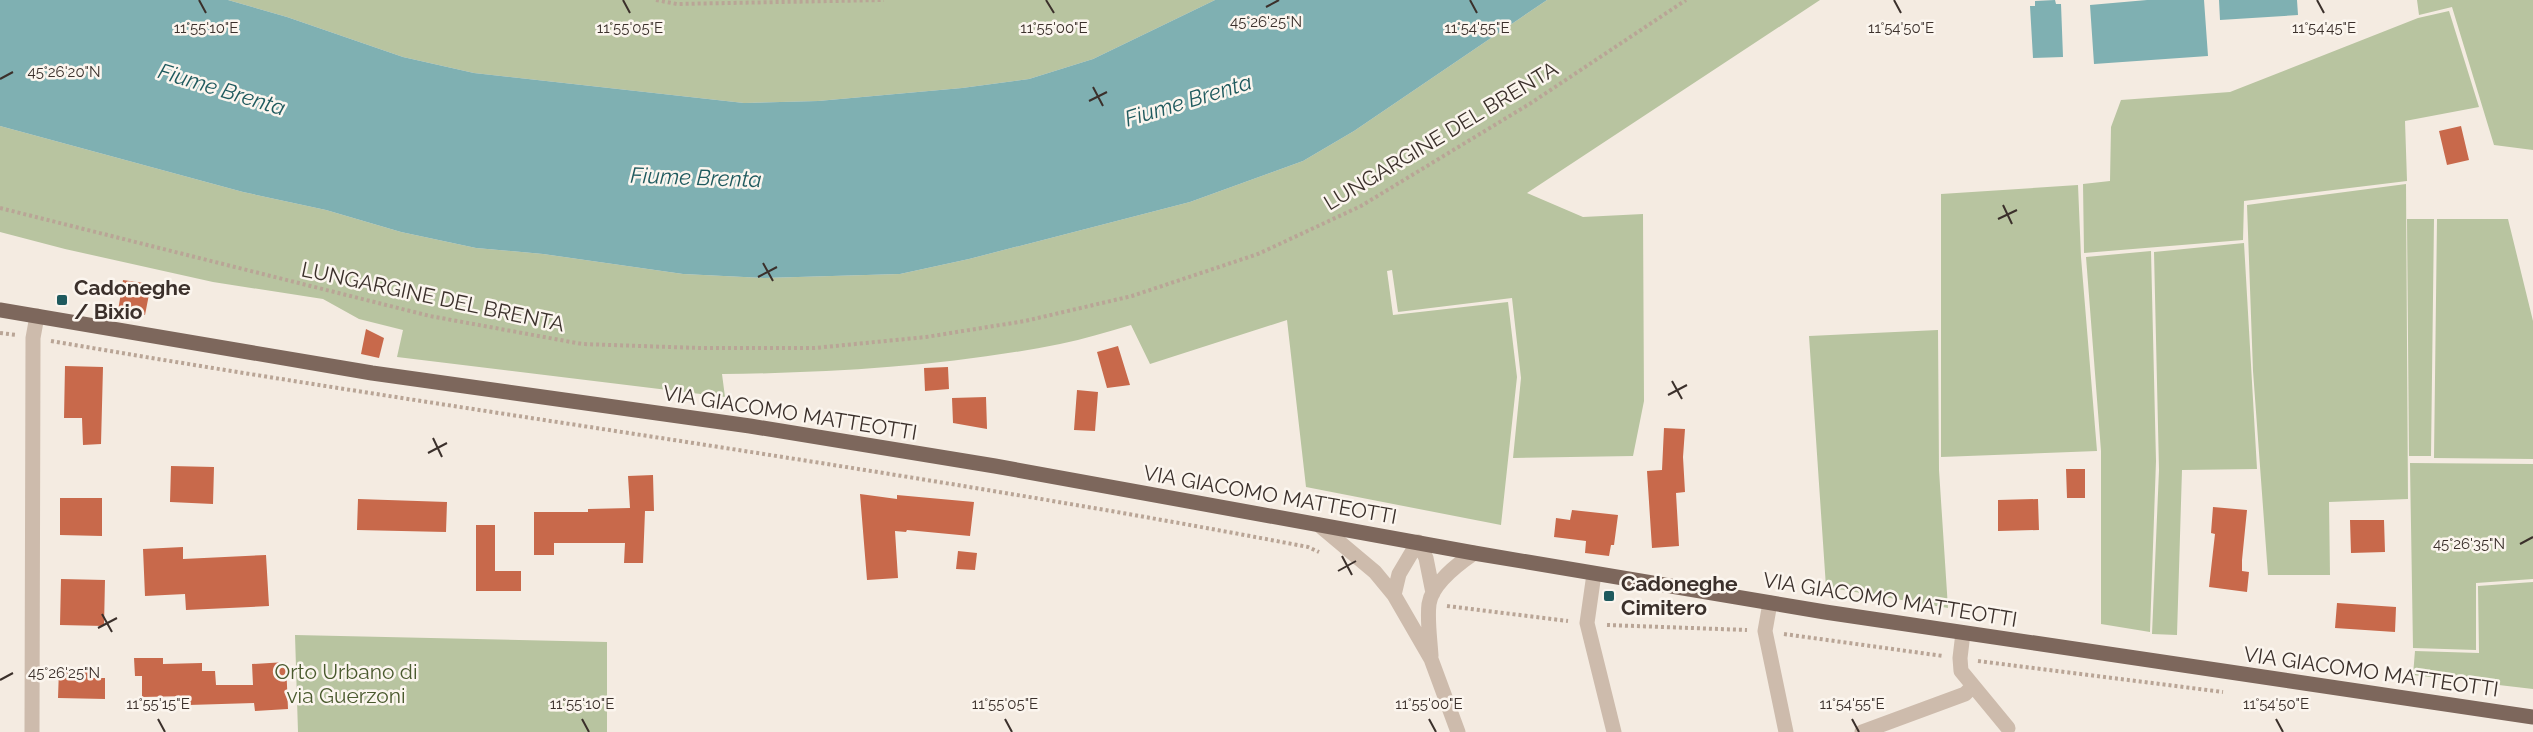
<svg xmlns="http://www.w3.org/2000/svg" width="2533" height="732" viewBox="0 0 2533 732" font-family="Raleway,sans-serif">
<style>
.green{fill:#b8c4a0}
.water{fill:#7fb0b2}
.building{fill:#c8694b}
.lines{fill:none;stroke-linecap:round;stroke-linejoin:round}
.path{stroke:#b9a596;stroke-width:4;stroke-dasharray:3 3;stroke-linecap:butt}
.minor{stroke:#cdbbac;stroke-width:15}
.major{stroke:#7d675c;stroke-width:15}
.ticks{fill:none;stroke:#3b302b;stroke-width:2}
.poi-dot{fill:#1f5a5e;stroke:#fbf5ee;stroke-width:2}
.labels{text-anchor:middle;stroke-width:5;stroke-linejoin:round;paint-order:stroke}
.street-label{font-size:21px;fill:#3b302b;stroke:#fbf5ee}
.poi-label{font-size:21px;font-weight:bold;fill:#3b302b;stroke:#fbf5ee;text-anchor:start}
.park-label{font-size:21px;fill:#4a5a2e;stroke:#fbf5ee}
.water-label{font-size:22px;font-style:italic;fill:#1f5a5e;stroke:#fbf5ee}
.ticks-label{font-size:15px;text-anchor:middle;fill:#3b302b;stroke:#fbf5ee;stroke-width:5;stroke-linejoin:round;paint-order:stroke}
</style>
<rect width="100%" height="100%" fill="#f4ebe1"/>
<path class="green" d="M 228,0 L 1215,0 L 1093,59 L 1029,79 L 962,88 L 818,101 L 744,103 L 474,73 L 403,57 L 287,17 Z
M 1547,0 L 1820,0 L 1527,193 L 1583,217 L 1643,214 L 1644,401 L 1633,456 L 1513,458 L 1521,378 L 1512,298 L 1398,312 L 1392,270 L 1387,271 L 1393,315 L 1508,302 L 1517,377 L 1501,525 L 1306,487 L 1287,320 L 1150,364 L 1131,325 C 1107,332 1084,339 1060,344 C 949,366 834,373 722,374 L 725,397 L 397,357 L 403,330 L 359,319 L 323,299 L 213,282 L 65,249 L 0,232 L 0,126 L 243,192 L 326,210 L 401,232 L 476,248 L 543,254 L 683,274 L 764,278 L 900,274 L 969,259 L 1190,202 L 1303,161 L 1354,131 Z
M 2417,0 L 2533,0 L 2533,150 L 2494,145 L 2452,7 L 2419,15 Z
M 2449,11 L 2479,107 L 2405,121 L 2407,181 L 2244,201 L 2243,240 L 2084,253 L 2083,184 L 2110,181 L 2111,127 L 2121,100 L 2230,92 L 2418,18 Z
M 2406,184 L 2408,499 L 2329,502 L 2330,575 L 2268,575 L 2253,371 L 2247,205 Z
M 2078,185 L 2081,257 L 2097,451 L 1941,457 L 1941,194 Z
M 2407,219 L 2434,219 L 2431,456 L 2409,456 Z
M 2437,219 L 2508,219 L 2533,321 L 2533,459 L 2434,458 Z
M 2244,243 L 2257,469 L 2182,470 L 2177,635 L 2152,634 L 2159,470 L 2154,252 Z
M 2151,251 L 2156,461 L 2150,632 L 2101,624 L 2101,451 L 2086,257 Z
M 1938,330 L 1939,470 L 1948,608 L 1826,587 L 1809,336 Z
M 2410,463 L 2533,464 L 2533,579 L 2476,583 L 2476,650 L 2413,648 Z
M 2533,582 L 2533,689 L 2413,675 L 2415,651 L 2479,653 L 2478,586 Z
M 295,635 L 607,642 L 607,732 L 298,732 Z"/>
<path class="water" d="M 0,0 L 228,0 L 287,17 L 403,57 L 474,73 L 744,103 L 818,101 L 962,88 L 1029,79 L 1093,59 L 1215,0 L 1547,0 L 1354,131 L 1303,161 L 1190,202 L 969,259 L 900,274 L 764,278 L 683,274 L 543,254 L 476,248 L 401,232 L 326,210 L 243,192 L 0,126 Z
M 2055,0 L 2056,4 L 2061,4 L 2063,57 L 2033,58 L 2030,6 L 2035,6 L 2035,1 Z
M 2147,0 L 2204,0 L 2208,56 L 2094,64 L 2090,5 Z
M 2219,0 L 2297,0 L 2298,15 L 2220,20 Z"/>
<path class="building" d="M 2461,126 L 2469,160 L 2447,165 L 2439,131 Z
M 123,280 L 151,284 L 145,315 L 118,311 Z
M 366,329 L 384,338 L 379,358 L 361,354 Z
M 1118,346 L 1130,385 L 1107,388 L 1097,352 Z
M 65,366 L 103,367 L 101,444 L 83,445 L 82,418 L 64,418 Z
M 948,367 L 949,389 L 925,391 L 924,368 Z
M 1077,390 L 1098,392 L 1095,431 L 1074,430 Z
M 986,397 L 987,429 L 953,423 L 952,398 Z
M 1664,428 L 1685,429 L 1683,457 L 1685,492 L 1676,493 L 1679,546 L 1652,548 L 1647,471 L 1662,470 Z
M 171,466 L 214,467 L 213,504 L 170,502 Z
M 2066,469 L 2085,469 L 2085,498 L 2067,498 Z
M 653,475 L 654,511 L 645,511 L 643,563 L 624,563 L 625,543 L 554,543 L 554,555 L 534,555 L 534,512 L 588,512 L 588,509 L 630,508 L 628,476 Z
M 860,494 L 897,499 L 897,495 L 974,502 L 970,536 L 907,530 L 906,532 L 895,531 L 898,578 L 867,580 Z
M 60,498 L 102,498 L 102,536 L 60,535 Z
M 358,499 L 447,502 L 446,532 L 357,530 Z
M 2038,499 L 2039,530 L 1998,531 L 1998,500 Z
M 2213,507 L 2247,510 L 2242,560 L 2242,571 L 2249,572 L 2247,592 L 2209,587 L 2215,534 L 2211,533 Z
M 1572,510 L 1618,515 L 1614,545 L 1611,545 L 1609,556 L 1585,553 L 1586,541 L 1554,537 L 1556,518 L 1570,520 Z
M 2350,520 L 2384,520 L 2385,552 L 2351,553 Z
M 476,525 L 495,525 L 495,571 L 521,571 L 521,591 L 476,591 Z
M 183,547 L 183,559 L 266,555 L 269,606 L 186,610 L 185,594 L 145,596 L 143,549 Z
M 958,551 L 977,553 L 975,570 L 956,569 Z
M 61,579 L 105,580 L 104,626 L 60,625 Z
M 2337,603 L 2396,607 L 2395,632 L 2335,628 Z
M 134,658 L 163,658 L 163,664 L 202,663 L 202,671 L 215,671 L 216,685 L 253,685 L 252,664 L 286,662 L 288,709 L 255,711 L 254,703 L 189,705 L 189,696 L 142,697 L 142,676 L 135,676 Z
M 59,669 L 89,670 L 89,678 L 105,678 L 105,699 L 58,698 Z"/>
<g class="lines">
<path class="path" d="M 656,0 L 677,4 L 884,0
M 0,208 L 430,316 L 582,344 L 699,348 L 815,348 L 926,337 L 1025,321 L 1132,296 L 1258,254 L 1361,206 L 1531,103 L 1686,0
M 0,333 L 17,335
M 51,341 C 470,413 891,467 1308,547 L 1319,552
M 1447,606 L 1568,621
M 1607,625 L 1747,630
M 1784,634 L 1943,656
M 1978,661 L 2223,692"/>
<path class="minor" d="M 1319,525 L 1375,572 L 1394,595 L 1431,659 L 1458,732
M 1594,574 L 1587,623 L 1614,732
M 1394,595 L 1399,574 L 1418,542 L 1426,558 L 1433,593
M 1770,603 L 1765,631 L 1786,732
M 1963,633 L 1960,658 L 1961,671 L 2008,728
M 1431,656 C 1430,639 1427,620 1429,604 C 1432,583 1458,564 1474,553
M 32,732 L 33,338 L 37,316
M 1862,732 L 1965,694 L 1973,686"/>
<path class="major" d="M 0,310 L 372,373 L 750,426 L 995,466 L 1474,553 L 1825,612 L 2533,717"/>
</g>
<path class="ticks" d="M 199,0 L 206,13M 623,0 L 630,13M 1046,0 L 1054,13M 1470,0 L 1477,13M 1894,0 L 1901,13M 2317,0 L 2324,13M 1266,7 L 1279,0M 0,79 L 13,72M 1093,87 L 1103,106M 1089,101 L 1107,92M 2003,205 L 2012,224M 1998,219 L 2017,210M 763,263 L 773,281M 758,277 L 777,267M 1672,381 L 1682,399M 1668,395 L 1687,385M 433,438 L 442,457M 428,453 L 447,443M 2520,544 L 2533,537M 1342,556 L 1352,575M 1338,571 L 1356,561M 102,614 L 112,632M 98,628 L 117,618M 0,680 L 13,673M 158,719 L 165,732M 582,719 L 589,732M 1005,719 L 1012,732M 1429,719 L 1436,732M 1852,719 L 1859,732M 2276,719 L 2283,732"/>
<g class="poi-dot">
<rect x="56" y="294" width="12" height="12" rx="3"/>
<rect x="1603" y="590" width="12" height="12" rx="3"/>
</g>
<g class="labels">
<g class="street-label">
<text transform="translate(1441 136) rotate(-31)" y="7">LUNGARGINE DEL BRENTA</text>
<text transform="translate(433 297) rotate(12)" y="7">LUNGARGINE DEL BRENTA</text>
<text transform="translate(790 413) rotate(9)" y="7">VIA GIACOMO MATTEOTTI</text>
<text transform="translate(1270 495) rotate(10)" y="7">VIA GIACOMO MATTEOTTI</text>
<text transform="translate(1890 600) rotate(9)" y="7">VIA GIACOMO MATTEOTTI</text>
<text transform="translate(2371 672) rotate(8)" y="7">VIA GIACOMO MATTEOTTI</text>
</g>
<g class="poi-label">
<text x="74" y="295">Cadoneghe<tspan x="74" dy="24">/ Bixio</tspan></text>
<text x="1621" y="591">Cadoneghe<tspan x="1621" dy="24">Cimitero</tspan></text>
</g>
<g class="park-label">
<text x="346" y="679">Orto Urbano di<tspan x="346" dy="24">via Guerzoni</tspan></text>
</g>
<g class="water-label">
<text transform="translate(222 89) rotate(17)" y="8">Fiume Brenta</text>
<text transform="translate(1188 100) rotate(-17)" y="8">Fiume Brenta</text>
<text transform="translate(696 177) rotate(2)" y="8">Fiume Brenta</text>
</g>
</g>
<g class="ticks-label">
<text x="1266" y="27">45°26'25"N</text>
<text x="1054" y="33">11°55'00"E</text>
<text x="2324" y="33">11°54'45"E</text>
<text x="206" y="33">11°55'10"E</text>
<text x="630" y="33">11°55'05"E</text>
<text x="1477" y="33">11°54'55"E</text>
<text x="1901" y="33">11°54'50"E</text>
<text x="64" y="77">45°26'20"N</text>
<text x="2469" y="549">45°26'35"N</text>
<text x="64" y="678">45°26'25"N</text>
<text x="158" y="709">11°55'15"E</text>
<text x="582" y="709">11°55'10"E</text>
<text x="1005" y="709">11°55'05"E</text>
<text x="1429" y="709">11°55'00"E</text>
<text x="1852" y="709">11°54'55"E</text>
<text x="2276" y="709">11°54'50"E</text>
</g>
</svg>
